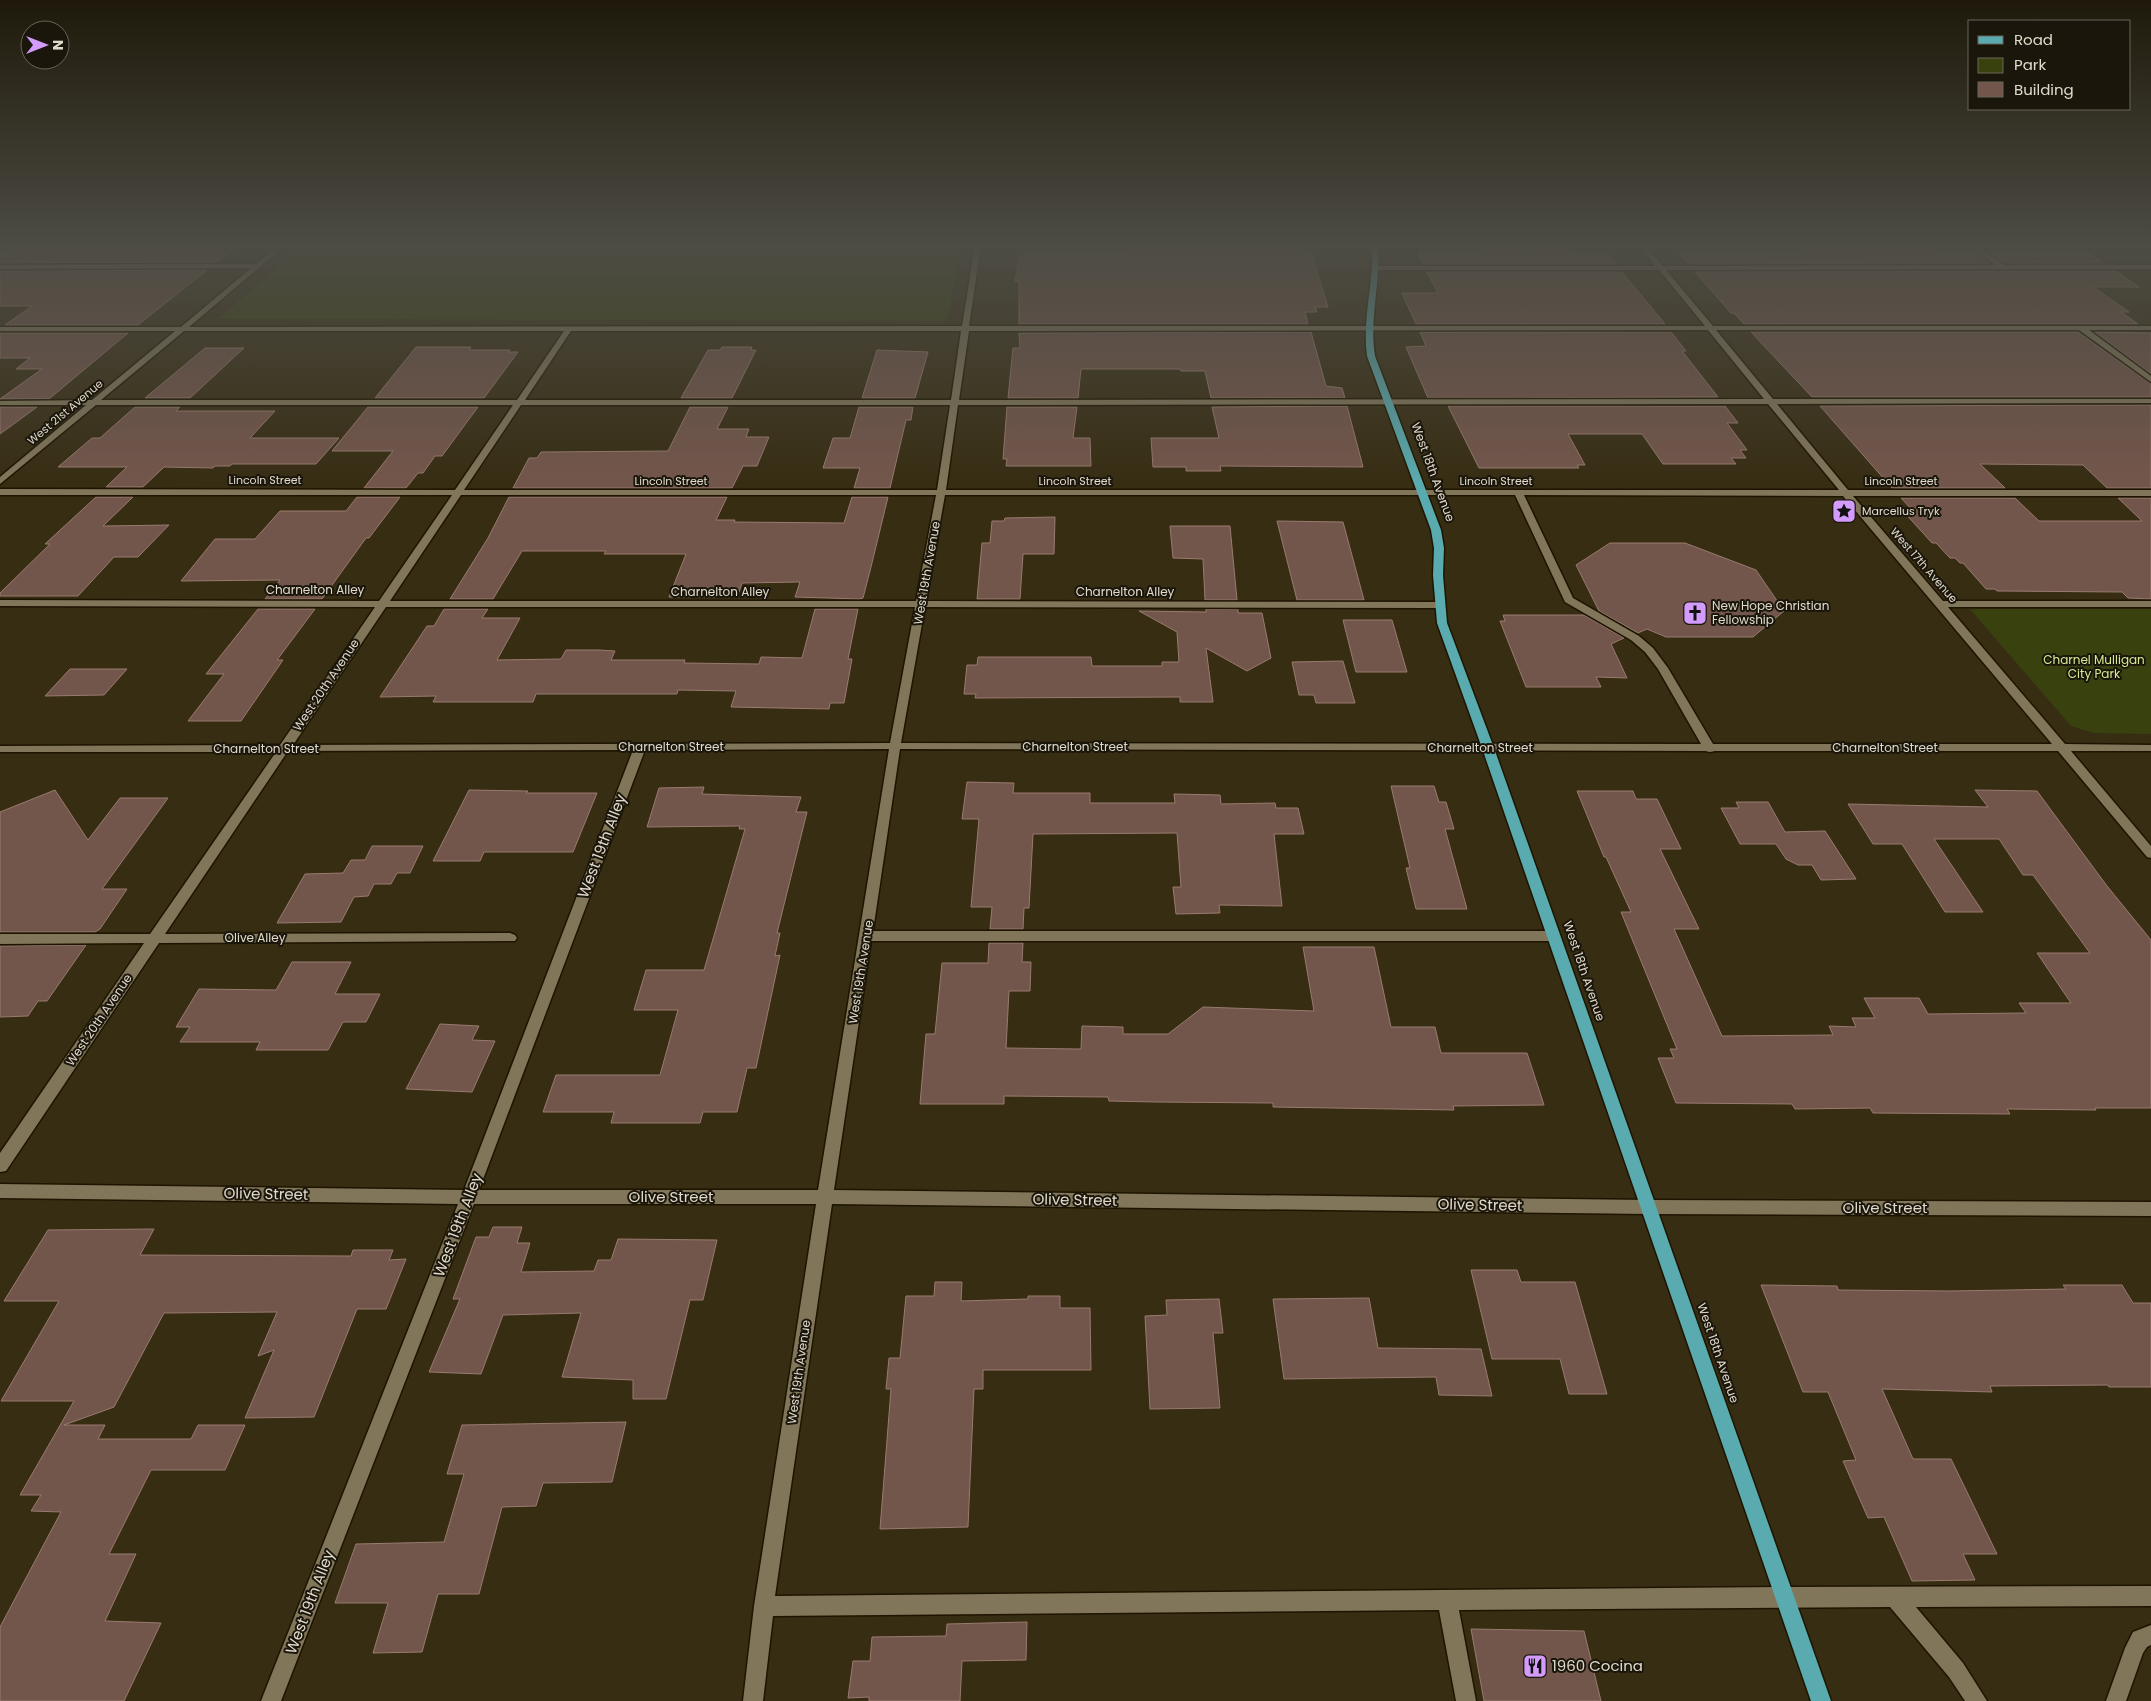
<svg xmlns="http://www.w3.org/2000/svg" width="2151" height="1701" viewBox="0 0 2151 1701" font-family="Poppins,sans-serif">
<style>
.green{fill:#39420f}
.building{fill:#73564b;stroke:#997a6f}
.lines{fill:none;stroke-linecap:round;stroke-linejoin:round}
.minor-casing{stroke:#1e1500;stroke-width:3}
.major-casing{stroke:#1e1500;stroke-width:3}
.minor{fill:#81765a;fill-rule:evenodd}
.major{fill:#5aabaf;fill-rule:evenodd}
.labels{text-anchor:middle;stroke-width:4;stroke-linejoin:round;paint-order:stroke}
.far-street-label{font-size:11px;fill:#e1dacb;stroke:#1a160b}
.far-poi-label{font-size:11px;fill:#e1dacb;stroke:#1a160b;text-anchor:start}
.street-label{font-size:12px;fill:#e1dacb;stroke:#1a160b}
.poi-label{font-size:12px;fill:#e1dacb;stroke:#1a160b;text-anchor:start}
.park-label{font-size:12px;fill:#d7ea91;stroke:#1a160b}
.near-street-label{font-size:15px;fill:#e1dacb;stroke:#1a160b}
.near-poi-label{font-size:15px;fill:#e1dacb;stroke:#1a160b;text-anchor:start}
</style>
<rect width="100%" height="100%" fill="#372d13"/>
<path class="green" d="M 303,245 L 961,245 L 948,319 L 942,321 L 218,319 Z
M 1970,609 L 2151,609 L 2151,734 L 2094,733 L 2071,726 Z"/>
<path class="building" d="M 14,245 L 238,245 L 217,262 L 0,263 L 0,253 Z
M 1126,245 L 1309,245 L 1328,307 L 1315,307 L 1317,312 L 1305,312 L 1308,324 L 1019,324 L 1019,282 L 1015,281 L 1020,255 L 1025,255 L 1025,251 L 1118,251 L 1118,250 L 1127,250 Z
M 1477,245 L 1569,245 L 1575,253 L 1606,253 L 1616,264 L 1423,264 L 1418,255 L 1421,255 L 1419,252 L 1481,251 Z
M 1793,245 L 1931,245 L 1939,250 L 1948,252 L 1974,252 L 1989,263 L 1689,264 L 1678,252 L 1802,252 Z
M 1989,252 L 2088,252 L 2104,263 L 2005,263 Z
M 207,270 L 138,325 L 5,325 L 32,306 L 0,306 L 0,271 Z
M 2116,271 L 2139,287 L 2093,287 L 2129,312 L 2121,312 L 2138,324 L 1744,324 L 1734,313 L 1731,313 L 1695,272 Z
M 1427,272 L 1622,272 L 1665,324 L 1416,324 L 1402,293 L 1438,293 Z
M 1311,332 L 1326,386 L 1342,388 L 1345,398 L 1211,398 L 1205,371 L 1181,371 L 1180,369 L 1081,369 L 1078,398 L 1008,398 L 1013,348 L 1020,348 L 1019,333 Z
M 1420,332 L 1671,332 L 1686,351 L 1682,351 L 1718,397 L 1428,398 L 1406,347 L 1426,346 Z
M 1751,332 L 2078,332 L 2151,384 L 2151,397 L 1812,397 Z
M 2095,332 L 2151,333 L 2151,374 Z
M 0,333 L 128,333 L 49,399 L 0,399 L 42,369 L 16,369 L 30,358 L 0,358 Z
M 416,347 L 471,347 L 469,350 L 510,350 L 508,352 L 518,352 L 484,398 L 375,398 Z
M 722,347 L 752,347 L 751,350 L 756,350 L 732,398 L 681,398 L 708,350 L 720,350 Z
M 205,348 L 244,348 L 190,398 L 145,398 Z
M 877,350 L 928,352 L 915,398 L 862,398 Z
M 2151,405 L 2151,488 L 2107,488 L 2083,465 L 1980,464 L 2005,488 L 1892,488 L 1820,406 Z
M 1347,406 L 1363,467 L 1220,466 L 1221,471 L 1186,471 L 1186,467 L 1153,467 L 1151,438 L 1219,438 L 1212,407 Z
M 1448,406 L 1725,406 L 1738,423 L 1727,423 L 1747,450 L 1740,450 L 1746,458 L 1731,458 L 1736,464 L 1663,464 L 1642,434 L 1568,434 L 1585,465 L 1577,465 L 1579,468 L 1479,468 Z
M 0,407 L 37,407 L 0,434 Z
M 135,407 L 180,407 L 176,411 L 275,411 L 250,438 L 339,438 L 316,464 L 232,464 L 230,466 L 215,466 L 213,468 L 164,467 L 143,487 L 106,487 L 127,467 L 58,467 L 92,438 L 100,438 Z
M 368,407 L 478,407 L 442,456 L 435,456 L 423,473 L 418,473 L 406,488 L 364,488 L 393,451 L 332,451 Z
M 690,407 L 728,407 L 717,429 L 749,429 L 746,437 L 769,437 L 757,466 L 743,466 L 732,488 L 513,488 L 529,458 L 537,458 L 541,452 L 668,451 Z
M 859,407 L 913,407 L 911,420 L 906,420 L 890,488 L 854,488 L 860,468 L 823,468 L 833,438 L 850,438 Z
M 1007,407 L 1077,407 L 1073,438 L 1090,438 L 1091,466 L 1006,466 L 1007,459 L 1003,459 Z
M 96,497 L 133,497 L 103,526 L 169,525 L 138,557 L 114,557 L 78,596 L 0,596 L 0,593 L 50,544 L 45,544 Z
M 357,497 L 400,497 L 369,538 L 366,538 L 322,599 L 265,599 L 280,580 L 181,581 L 215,539 L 255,539 L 280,511 L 346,511 Z
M 509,497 L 727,497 L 716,520 L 735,520 L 734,522 L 844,523 L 852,497 L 888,497 L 871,567 L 863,598 L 860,599 L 795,597 L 800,582 L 742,583 L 739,592 L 719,592 L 717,597 L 669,597 L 686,554 L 604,554 L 606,551 L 522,551 L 493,599 L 450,599 L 488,538 Z
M 1901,498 L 2015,498 L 2039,521 L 2142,521 L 2118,498 L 2151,498 L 2151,599 L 2128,598 L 2122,592 L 1997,591 L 1995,589 L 1986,589 L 1963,563 L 1960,563 L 1955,558 L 1950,558 L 1936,543 L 1932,543 L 1903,511 L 1913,511 Z
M 1055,517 L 1054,554 L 1023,554 L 1020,599 L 977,599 L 982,543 L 990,543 L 992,521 L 1004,521 L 1005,518 Z
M 1277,521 L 1343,522 L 1364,600 L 1297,600 Z
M 1170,526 L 1230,526 L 1237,600 L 1205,600 L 1203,559 L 1173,558 Z
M 1610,543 L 1685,543 L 1756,570 L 1784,611 L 1753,637 L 1666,637 L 1647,629 L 1638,633 L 1599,611 L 1576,565 Z
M 258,609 L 315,609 L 277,660 L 283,660 L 241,721 L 188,721 L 224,674 L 206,674 Z
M 444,609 L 488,609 L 482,618 L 520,618 L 497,660 L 561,659 L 566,650 L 599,650 L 615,651 L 611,660 L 685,660 L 684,663 L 759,664 L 761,657 L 802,658 L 815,609 L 858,609 L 848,659 L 852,659 L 844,703 L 830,703 L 829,709 L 731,707 L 736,691 L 678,690 L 677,694 L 536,694 L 533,702 L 433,702 L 436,696 L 380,697 L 427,626 L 434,626 Z
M 1206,609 L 1238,609 L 1238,613 L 1262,613 L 1271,658 L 1247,671 L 1206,648 L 1213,702 L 1180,702 L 1180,697 L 975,698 L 976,694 L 964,694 L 967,665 L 977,665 L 978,657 L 1091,657 L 1092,666 L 1162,666 L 1162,662 L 1179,662 L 1177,632 L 1139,611 L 1206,612 Z
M 1503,615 L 1584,615 L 1624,638 L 1611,644 L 1627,678 L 1596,677 L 1601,687 L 1526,687 L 1500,621 L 1505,621 Z
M 1343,620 L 1392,620 L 1407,672 L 1356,672 Z
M 1343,661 L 1355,703 L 1316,703 L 1314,695 L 1299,695 L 1292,662 Z
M 70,669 L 127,669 L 104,695 L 45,696 Z
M 967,782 L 1014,783 L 1013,793 L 1090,793 L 1090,803 L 1175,803 L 1174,794 L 1220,795 L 1221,804 L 1275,803 L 1276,808 L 1298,808 L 1304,834 L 1274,834 L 1282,906 L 1219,905 L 1220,913 L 1176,914 L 1173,887 L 1181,887 L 1177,833 L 1033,834 L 1029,908 L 1024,908 L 1023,929 L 990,929 L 992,907 L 971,907 L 979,819 L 962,819 Z
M 1391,786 L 1434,786 L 1439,802 L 1446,802 L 1454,829 L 1445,829 L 1467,909 L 1416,909 L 1406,868 L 1410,868 Z
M 704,787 L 702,794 L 801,797 L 796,812 L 807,812 L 777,933 L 780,933 L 775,956 L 780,955 L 756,1068 L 747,1068 L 737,1112 L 703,1112 L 700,1123 L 611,1123 L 614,1112 L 543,1112 L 556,1075 L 660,1075 L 678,1010 L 634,1010 L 646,970 L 704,970 L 745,829 L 739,829 L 740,826 L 647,827 L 659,788 Z
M 55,790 L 88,840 L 120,798 L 168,798 L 102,889 L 127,889 L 100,929 L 95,932 L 0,932 L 0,812 Z
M 469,790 L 528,791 L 526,793 L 597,793 L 573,852 L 484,852 L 480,861 L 433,861 Z
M 1975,790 L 2037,791 L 2107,886 L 2151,940 L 2151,1108 L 2095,1108 L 2096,1110 L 2007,1109 L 2010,1114 L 1873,1113 L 1870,1108 L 1795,1109 L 1792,1104 L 1676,1103 L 1658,1058 L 1674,1058 L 1670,1049 L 1677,1049 L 1621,912 L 1631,912 L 1606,857 L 1604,857 L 1577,791 L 1633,791 L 1636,799 L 1657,799 L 1681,849 L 1660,849 L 1699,929 L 1674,929 L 1722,1036 L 1833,1035 L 1829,1026 L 1856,1027 L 1852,1018 L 1875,1018 L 1864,998 L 1919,998 L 1928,1014 L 2026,1013 L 2019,1003 L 2071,1003 L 2037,953 L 2090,953 L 2033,875 L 2023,875 L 1999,839 L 1934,839 L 1983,912 L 1945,912 L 1902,844 L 1873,844 L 1848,804 L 1988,807 Z
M 1736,802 L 1768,802 L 1785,832 L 1825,831 L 1856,879 L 1821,880 L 1812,865 L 1798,865 L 1786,859 L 1776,844 L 1740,844 L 1721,808 L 1739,808 Z
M 372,846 L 423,846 L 410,873 L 397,873 L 391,884 L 374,884 L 368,896 L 354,897 L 341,922 L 277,923 L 305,874 L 343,873 L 351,860 L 365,860 Z
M 989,943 L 1023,943 L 1022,962 L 1031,962 L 1030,991 L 1009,991 L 1006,1048 L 1081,1049 L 1082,1026 L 1123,1027 L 1123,1034 L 1168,1034 L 1203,1007 L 1314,1011 L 1303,947 L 1374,947 L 1391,1027 L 1435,1027 L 1441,1053 L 1527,1053 L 1544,1105 L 1453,1106 L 1454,1110 L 1273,1107 L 1273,1103 L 1156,1102 L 1109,1101 L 1108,1097 L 1004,1096 L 1004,1104 L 920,1104 L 926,1034 L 935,1034 L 942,963 L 988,963 Z
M 86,945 L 47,1001 L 38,1001 L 28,1016 L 0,1017 L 0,946 Z
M 292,962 L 351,962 L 335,994 L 380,994 L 366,1022 L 343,1022 L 328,1050 L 256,1050 L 260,1042 L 180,1042 L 190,1027 L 176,1027 L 199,989 L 276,990 Z
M 440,1024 L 479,1026 L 472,1040 L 495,1041 L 472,1092 L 406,1089 Z
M 493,1227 L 522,1227 L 517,1243 L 530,1243 L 521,1272 L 594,1271 L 598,1260 L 611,1260 L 618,1239 L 717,1240 L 703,1300 L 690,1300 L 666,1399 L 633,1399 L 633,1380 L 562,1377 L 581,1313 L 503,1315 L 481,1374 L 429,1372 L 460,1299 L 453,1299 L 476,1237 L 489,1237 Z
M 154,1229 L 140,1255 L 351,1256 L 353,1250 L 393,1250 L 389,1260 L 406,1259 L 386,1309 L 357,1309 L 314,1417 L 245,1418 L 274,1350 L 258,1356 L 277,1312 L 164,1313 L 114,1407 L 64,1425 L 105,1425 L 98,1439 L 191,1439 L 198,1425 L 245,1425 L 225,1470 L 151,1470 L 109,1554 L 136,1554 L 105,1621 L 161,1623 L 124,1701 L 0,1701 L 0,1627 L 61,1512 L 31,1511 L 41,1495 L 20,1495 L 74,1401 L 1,1401 L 59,1301 L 4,1301 L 48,1230 Z
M 1471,1270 L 1517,1270 L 1521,1282 L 1575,1282 L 1607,1394 L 1569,1394 L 1560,1359 L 1492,1359 Z
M 935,1282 L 962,1282 L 961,1301 L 1028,1299 L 1028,1296 L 1060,1296 L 1060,1308 L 1090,1308 L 1091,1370 L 983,1370 L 983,1389 L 974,1389 L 968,1527 L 880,1529 L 891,1389 L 886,1389 L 889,1358 L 900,1358 L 906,1296 L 934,1296 Z
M 1761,1285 L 1837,1286 L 1838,1290 L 1950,1291 L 2066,1289 L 2063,1285 L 2122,1285 L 2133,1303 L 2151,1303 L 2151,1387 L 2109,1387 L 2108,1385 L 1990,1386 L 1992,1392 L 1882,1389 L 1913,1459 L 1951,1459 L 1997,1554 L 1963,1554 L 1975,1580 L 1912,1581 L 1884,1517 L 1868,1518 L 1843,1461 L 1856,1460 L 1828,1392 L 1803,1392 Z
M 1369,1298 L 1378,1348 L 1481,1349 L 1492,1396 L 1439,1395 L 1436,1377 L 1284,1379 L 1273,1299 Z
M 1219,1299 L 1223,1333 L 1213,1333 L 1220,1408 L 1150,1409 L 1145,1316 L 1167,1315 L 1166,1300 Z
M 626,1422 L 612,1482 L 543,1483 L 536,1506 L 502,1507 L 479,1594 L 438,1594 L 422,1652 L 373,1653 L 388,1603 L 335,1603 L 356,1544 L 444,1542 L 464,1474 L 447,1474 L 462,1425 Z
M 1027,1622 L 1026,1660 L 962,1661 L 960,1701 L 869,1701 L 869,1697 L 848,1698 L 853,1661 L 870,1661 L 872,1637 L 946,1636 L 947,1624 Z
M 1471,1629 L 1584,1631 L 1601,1701 L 1484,1701 Z"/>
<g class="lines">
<g class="minor-casing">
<path id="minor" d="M 279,245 L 286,245 L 189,327 L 962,326 L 975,245 L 981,245 L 969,326 L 1705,326 L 1659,270 L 1376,270 L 1373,268 L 1376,266 L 1655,266 L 1639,245 L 1645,245 L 1663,266 L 1995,265 L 1968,245 L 1975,245 L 2004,265 L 2151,265 L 2151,269 L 1666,270 L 1713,326 L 2151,326 L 2151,330 L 2089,330 L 2151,376 L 2151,382 L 2079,330 L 1716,330 L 1773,399 L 2151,399 L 2151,403 L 1777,404 L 1848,490 L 2151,490 L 2151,496 L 1853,496 L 1943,601 L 2151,601 L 2151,607 L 1948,607 L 2065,744 L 2151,745 L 2151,751 L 2071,751 L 2151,846 L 2151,858 L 2147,857 L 2058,751 L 1715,751 L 1710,752 L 1705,751 L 900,749 L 873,931 L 1553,931 L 1558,933 L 1560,936 L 1558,939 L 1553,941 L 871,941 L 834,1190 L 1648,1200 L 2151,1202 L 2151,1216 L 1648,1214 L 832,1204 L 775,1596 L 1785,1587 L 2151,1586 L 2151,1606 L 1916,1607 L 1963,1663 L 1987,1701 L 1965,1701 L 1949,1677 L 1890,1607 L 1459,1610 L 1476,1701 L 1456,1701 L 1439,1610 L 773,1616 L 763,1701 L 743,1701 L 754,1606 L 816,1204 L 474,1204 L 281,1701 L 261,1701 L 458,1204 L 0,1198 L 0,1184 L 464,1190 L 633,750 L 288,751 L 165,934 L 510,933 L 515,935 L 517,938 L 515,941 L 159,943 L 6,1171 L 0,1172 L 0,1153 L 144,943 L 0,944 L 0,934 L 150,934 L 276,752 L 0,752 L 0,746 L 280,745 L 375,607 L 0,606 L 0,600 L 379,601 L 452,495 L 0,495 L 0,489 L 455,490 L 513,405 L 96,405 L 0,484 L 0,477 L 86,405 L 0,405 L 0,401 L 92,400 L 175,331 L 0,331 L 0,327 L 181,327 L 251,268 L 0,269 L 0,265 L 256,264 ZM 1708,330 L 1764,399 L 959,400 L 969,331 ZM 184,331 L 564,331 L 517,400 L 101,400 ZM 571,331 L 961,331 L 951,400 L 525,400 ZM 1768,404 L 1839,490 L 946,490 L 958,405 ZM 521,405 L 950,405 L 937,490 L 464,490 ZM 461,495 L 936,495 L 916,601 L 390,601 ZM 945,495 L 1515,495 L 1565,602 L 1631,640 L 1645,652 L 1658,669 L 1701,744 L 901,743 L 925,607 L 1440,608 L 1445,605 L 1440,602 L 926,601 ZM 1524,495 L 1843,496 L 2052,744 L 1713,744 L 1668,668 L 1653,648 L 1639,636 L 1573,598 ZM 386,607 L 915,607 L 890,743 L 293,745 ZM 889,749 L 818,1190 L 479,1190 L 645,750 Z
M 2151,1625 L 2151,1645 L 2147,1647 L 2143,1653 L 2126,1701 L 2106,1701 L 2125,1648 L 2133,1632 Z"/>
</g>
<g class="major-casing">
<path id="major" d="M 1372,245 L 1378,245 C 1381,282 1369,319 1375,356 L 1441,530 L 1444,548 L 1443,575 L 1447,623 L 1494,748 L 1831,1701 L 1811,1701 L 1482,748 L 1437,623 L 1433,575 L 1434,548 L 1431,530 L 1367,356 C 1362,319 1374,282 1372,245 Z"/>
</g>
<use href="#minor" class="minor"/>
<use href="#major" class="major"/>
</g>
<linearGradient id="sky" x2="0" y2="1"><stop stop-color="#1e190a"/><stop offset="0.51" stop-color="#4d4c44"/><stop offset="1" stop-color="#4d4c44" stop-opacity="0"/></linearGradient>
<rect width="2151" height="483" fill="url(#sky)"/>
<defs>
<g id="sight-square" transform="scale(1.25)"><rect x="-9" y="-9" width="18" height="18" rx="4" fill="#d39cfc" stroke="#1a160b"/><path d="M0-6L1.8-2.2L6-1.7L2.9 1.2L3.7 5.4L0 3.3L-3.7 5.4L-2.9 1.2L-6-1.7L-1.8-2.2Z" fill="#111"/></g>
<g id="church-square" transform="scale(1.25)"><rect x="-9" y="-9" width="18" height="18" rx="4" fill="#d39cfc" stroke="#1a160b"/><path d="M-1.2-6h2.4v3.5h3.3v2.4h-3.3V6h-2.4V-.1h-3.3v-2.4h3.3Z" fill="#111"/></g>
<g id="restaurant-square" transform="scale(1.25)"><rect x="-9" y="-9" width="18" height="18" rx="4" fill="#d39cfc" stroke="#1a160b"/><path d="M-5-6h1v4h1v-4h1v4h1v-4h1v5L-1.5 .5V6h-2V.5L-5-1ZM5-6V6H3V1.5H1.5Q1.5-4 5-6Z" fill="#111"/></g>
</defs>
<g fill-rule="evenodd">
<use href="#sight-square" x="1844" y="511"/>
<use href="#church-square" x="1695" y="613"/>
<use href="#restaurant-square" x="1535" y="1666"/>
</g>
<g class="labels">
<g class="far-street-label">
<text transform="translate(65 412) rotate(-40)" y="4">West 21st Avenue</text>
<text x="265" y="484">Lincoln Street</text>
<text x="671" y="485">Lincoln Street</text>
<text x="1075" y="485">Lincoln Street</text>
<text x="1496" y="485">Lincoln Street</text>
<text x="1901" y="485">Lincoln Street</text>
<text transform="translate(1924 565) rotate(49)" y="4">West 17th Avenue</text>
</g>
<g class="far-poi-label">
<text x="1862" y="515">Marcellus Tryk</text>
</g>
<g class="street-label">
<text transform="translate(1433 472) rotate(70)" y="4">West 18th Avenue</text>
<text transform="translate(927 573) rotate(-80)" y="4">West 19th Avenue</text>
<text x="315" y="594">Charnelton Alley</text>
<text x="720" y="596">Charnelton Alley</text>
<text x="1125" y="596">Charnelton Alley</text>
<text transform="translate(326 685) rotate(-56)" y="4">West 20th Avenue</text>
<text x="671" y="751">Charnelton Street</text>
<text x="1075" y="751">Charnelton Street</text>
<text x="1480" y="752">Charnelton Street</text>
<text x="1885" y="752">Charnelton Street</text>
<text x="266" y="753">Charnelton Street</text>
<text x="255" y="942">Olive Alley</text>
<text transform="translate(1584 971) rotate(71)" y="4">West 18th Avenue</text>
<text transform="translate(861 972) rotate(-81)" y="4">West 19th Avenue</text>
<text transform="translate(99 1020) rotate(-56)" y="4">West 20th Avenue</text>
<text transform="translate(1718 1353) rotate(71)" y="4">West 18th Avenue</text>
<text transform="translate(799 1372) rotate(-82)" y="4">West 19th Avenue</text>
</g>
<g class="poi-label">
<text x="1712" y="610">New Hope Christian<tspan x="1712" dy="14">Fellowship</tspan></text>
</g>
<g class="park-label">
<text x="2094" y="664">Charnel Mulligan<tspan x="2094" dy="14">City Park</tspan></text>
</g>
<g class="near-street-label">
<text transform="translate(602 846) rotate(-69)" y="5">West 19th Alley</text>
<text transform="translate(266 1194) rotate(1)" y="5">Olive Street</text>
<text x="671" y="1202">Olive Street</text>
<text transform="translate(1075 1200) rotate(1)" y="5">Olive Street</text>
<text transform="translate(1480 1205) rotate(1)" y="5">Olive Street</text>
<text x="1885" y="1213">Olive Street</text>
<text transform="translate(458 1225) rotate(-69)" y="5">West 19th Alley</text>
<text transform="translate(310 1602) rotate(-69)" y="5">West 19th Alley</text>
</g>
<g class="near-poi-label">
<text x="1552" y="1671">1960 Cocina</text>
</g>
</g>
<rect x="1968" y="20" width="162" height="90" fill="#1a160b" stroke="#6a6458"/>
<rect x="1978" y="36" width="25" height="8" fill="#5aabaf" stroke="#6a6458"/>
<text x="2014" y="45" font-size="15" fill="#e1dacb">Road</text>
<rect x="1978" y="58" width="25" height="15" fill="#39420f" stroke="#6a6458"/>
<text x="2014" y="70" font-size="15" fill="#e1dacb">Park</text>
<rect x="1978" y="82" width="25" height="15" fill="#73564b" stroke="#6a6458"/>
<text x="2014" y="95" font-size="15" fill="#e1dacb">Building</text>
<g transform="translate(45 45) rotate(90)"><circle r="24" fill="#1a160b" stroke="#6a6458"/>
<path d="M0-4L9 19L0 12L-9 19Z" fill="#d39cfc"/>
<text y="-8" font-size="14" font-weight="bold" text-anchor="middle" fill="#e1dacb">N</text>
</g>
</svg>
